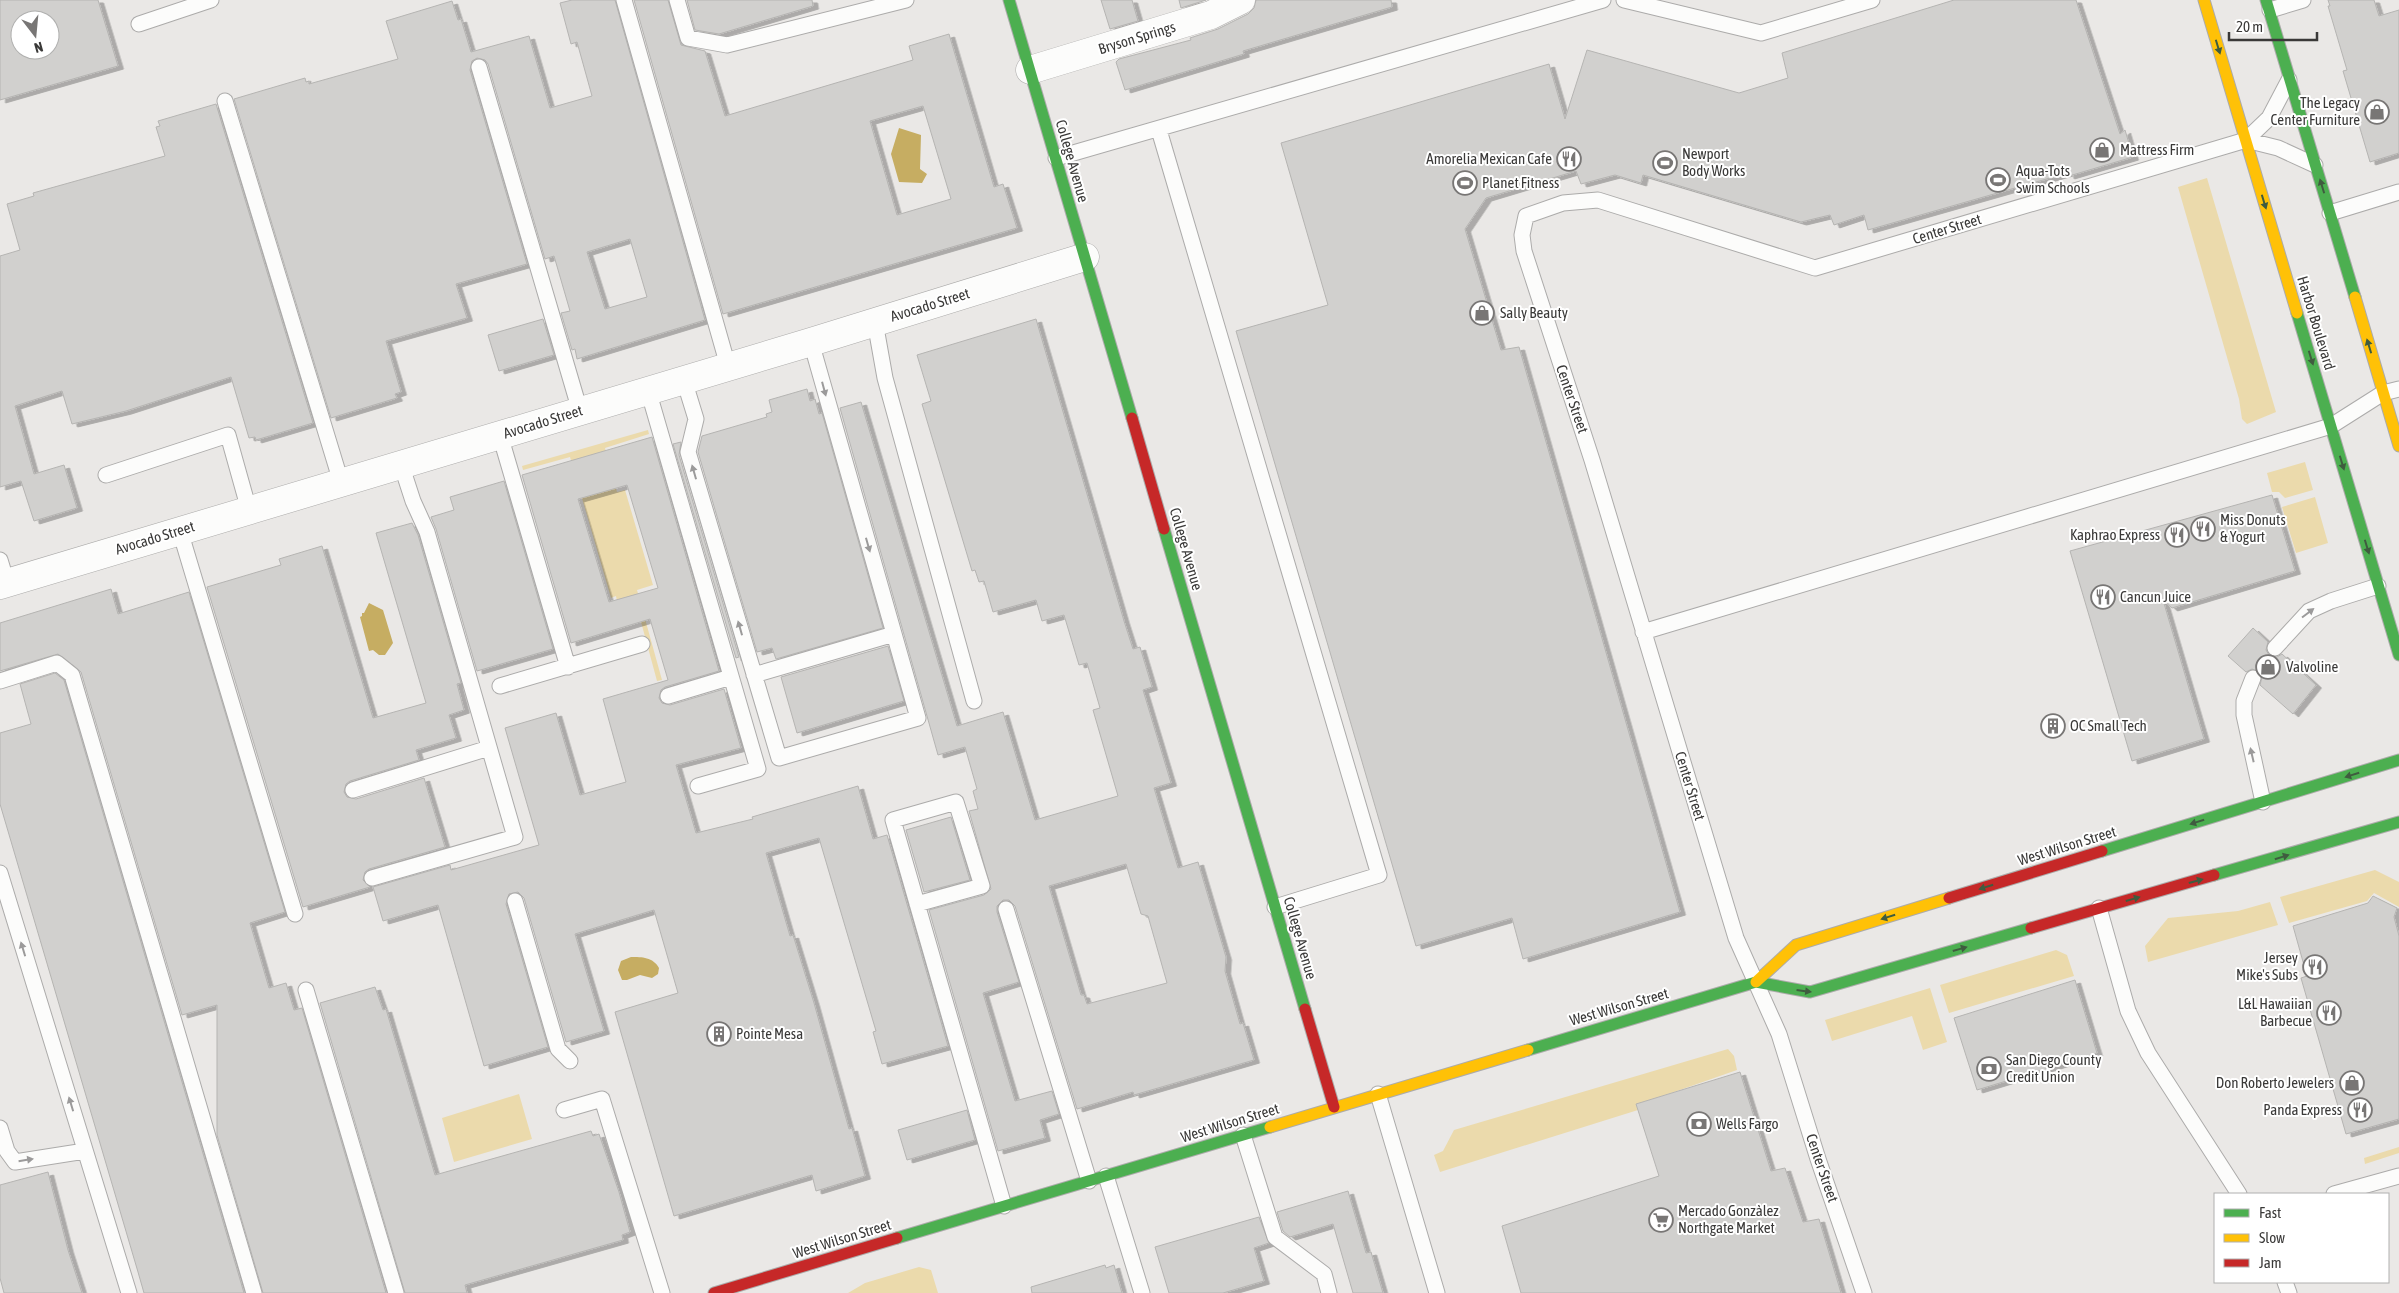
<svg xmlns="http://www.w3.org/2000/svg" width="2399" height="1293" viewBox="0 0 2399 1293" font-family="'Asap Condensed',sans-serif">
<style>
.green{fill:#ebdaac}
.water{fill:#c6ad62}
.building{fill:#d1d0ce;stroke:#b5b4b2;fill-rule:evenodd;filter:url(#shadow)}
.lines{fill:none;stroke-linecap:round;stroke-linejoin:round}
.lane-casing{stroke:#acabaa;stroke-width:17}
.street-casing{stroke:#acabaa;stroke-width:29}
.fast-casing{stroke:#acabaa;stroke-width:13}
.slow-casing{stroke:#acabaa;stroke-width:13}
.jam-casing{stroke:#acabaa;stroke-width:13}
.lane{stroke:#fcfcfb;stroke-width:15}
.street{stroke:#fcfcfb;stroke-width:28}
.fast{stroke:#4caf50;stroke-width:11}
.slow{stroke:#ffc107;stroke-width:11}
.jam{stroke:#c62828;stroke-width:11}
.oneway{fill:#3f5c3f}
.oneway2{fill:#9b9a9a}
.labels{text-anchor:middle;stroke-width:4;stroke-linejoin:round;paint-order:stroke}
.street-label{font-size:15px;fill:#3a3938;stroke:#fff}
.poi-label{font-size:15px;fill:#3a3938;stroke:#fff;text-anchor:start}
</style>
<defs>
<filter id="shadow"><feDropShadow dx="5.5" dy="3" stdDeviation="0" flood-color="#0004"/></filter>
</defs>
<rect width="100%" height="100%" fill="#eae8e6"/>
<path class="green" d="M 2207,178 L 2276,412 L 2247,424 L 2242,419 L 2239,399 L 2178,187 Z
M 648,430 L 649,434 L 605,448 L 617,492 L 625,490 L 653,585 L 637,590 L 662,680 L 657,681 L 634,596 L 617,601 L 616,596 L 611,598 L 570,457 L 523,470 L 522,466 Z
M 2305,462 L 2313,490 L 2285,498 L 2279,492 L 2272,492 L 2267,473 Z
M 2315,497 L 2328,543 L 2296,553 L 2282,507 Z
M 2375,870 L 2399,882 L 2399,907 L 2374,893 L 2367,901 L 2289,923 L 2280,897 Z
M 2270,902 L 2278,925 L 2148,962 L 2145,946 L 2168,918 L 2238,911 Z
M 2056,950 L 2067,955 L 2074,976 L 1949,1013 L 1940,985 Z
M 1930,988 L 1947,1042 L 1923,1050 L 1912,1016 L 1832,1041 L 1825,1020 Z
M 1728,1049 L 1734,1056 L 1737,1070 L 1637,1105 L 1638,1110 L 1440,1172 L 1434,1155 L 1443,1151 L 1454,1130 Z
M 519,1094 L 532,1139 L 454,1162 L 442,1118 Z
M 2399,1147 L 2399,1153 L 2365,1164 L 2364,1158 Z
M 919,1267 L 931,1270 L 938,1293 L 848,1293 L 865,1283 Z"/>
<path class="water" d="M 899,128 L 921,135 L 920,169 L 927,174 L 922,183 L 899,182 L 891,154 Z
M 369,603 L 383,610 L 393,643 L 385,655 L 379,655 L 373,650 L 369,651 L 360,617 L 362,616 L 362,613 L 364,613 Z
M 631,957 C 642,957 653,957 659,968 L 658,974 L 652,978 L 640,975 L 627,980 L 622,980 L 618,970 L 621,961 Z"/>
<path class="building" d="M 0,0 L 98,0 L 118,66 L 0,100 ZM 20,20 L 50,20 L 50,50 L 20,50 Z
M 572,0 L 615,0 L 705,320 L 577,359 L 575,349 L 572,350 L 561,313 L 570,311 L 554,256 L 545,259 L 488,64 L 485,60 L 477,58 L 472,61 L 470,70 L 527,264 L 456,284 L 467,318 L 386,341 L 401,392 L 395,394 L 397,398 L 331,418 L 234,99 L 305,78 L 306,82 L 309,81 L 309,84 L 398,59 L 386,21 L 452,1 L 458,20 L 461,19 L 471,52 L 529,36 L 550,108 L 592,96 L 577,42 L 571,44 L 560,3 ZM 630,239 L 647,297 L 605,309 L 587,252 Z
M 634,0 L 668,0 L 681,45 L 705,51 L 725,116 L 913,60 L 909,46 L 949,34 L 994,187 L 1003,184 L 1017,228 L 723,314 ZM 923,106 L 951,199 L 897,215 L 870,121 Z
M 687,0 L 812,0 L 813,6 L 719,34 L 695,30 Z
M 1101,0 L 1132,0 L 1138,21 L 1110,29 Z
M 1179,0 L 1206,0 L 1181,8 Z
M 1256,0 L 1391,0 L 1392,7 L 1243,51 L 1244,54 L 1125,90 L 1116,62 L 1119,59 L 1191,40 L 1190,38 L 1218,29 L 1248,14 L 1254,8 Z
M 1954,0 L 2076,0 L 2120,134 L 2125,130 L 2133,157 L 2069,176 L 2068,174 L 2071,172 L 1868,230 L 1864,215 L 1834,225 L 1830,215 L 1801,222 L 1643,175 L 1641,183 L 1615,175 L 1581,184 L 1576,171 L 1486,198 L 1465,229 L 1501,350 L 1519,347 L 1680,912 L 1523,959 L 1512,918 L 1416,946 L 1236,331 L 1328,305 L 1281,143 L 1549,64 L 1565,119 L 1587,50 L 1739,93 L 1788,78 L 1782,53 Z
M 2328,0 L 2374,0 L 2379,16 L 2399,10 L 2399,153 L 2370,162 L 2343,71 L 2347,70 L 2328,6 L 2330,6 Z
M 216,104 L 313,423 L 256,440 L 255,437 L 249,438 L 231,377 L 126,411 L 72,424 L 62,391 L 15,406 L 34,474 L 64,465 L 77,508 L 34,521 L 21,481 L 0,487 L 0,256 L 20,250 L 7,204 L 34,196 L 33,193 L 165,156 L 156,127 L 160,126 L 158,121 Z
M 543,319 L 554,355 L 499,371 L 488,335 Z
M 1036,319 L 1124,621 L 1133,649 L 1140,647 L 1152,687 L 1143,690 L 1171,783 L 1154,788 L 1178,868 L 1198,862 L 1226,957 L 1225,971 L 1240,1024 L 1243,1023 L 1254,1060 L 1134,1095 L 1133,1092 L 1077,1109 L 1015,906 L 1009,900 L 1003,900 L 997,906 L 997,912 L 1019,982 L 983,993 L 1015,1101 L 1052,1091 L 1059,1114 L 1040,1120 L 1045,1138 L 998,1151 L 929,910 L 984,895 L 991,889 L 969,811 L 978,809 L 973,791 L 977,789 L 965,747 L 938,755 L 840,408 L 861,402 L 957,726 L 1003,712 L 1035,820 L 1118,796 L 1093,710 L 1100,708 L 1087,663 L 1079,665 L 1064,615 L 1042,621 L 1036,600 L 993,612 L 984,581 L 979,582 L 975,570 L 972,571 L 922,404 L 931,401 L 917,355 ZM 1126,864 L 1141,914 L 1148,916 L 1167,983 L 1087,1004 L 1084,995 L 1081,995 L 1049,886 Z
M 807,389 L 810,401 L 815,399 L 819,414 L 822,413 L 883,628 L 776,659 L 772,648 L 757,652 L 698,452 L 702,436 L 767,417 L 766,414 L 772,412 L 769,400 Z
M 652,437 L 719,671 L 665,687 L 661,690 L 659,698 L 662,703 L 670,705 L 724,689 L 741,748 L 676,765 L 696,833 L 753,819 L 752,817 L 858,786 L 873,839 L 887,835 L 948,1046 L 882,1064 L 873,1032 L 876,1031 L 819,838 L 766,853 L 790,936 L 793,935 L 814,1003 L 849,1129 L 852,1128 L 865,1176 L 816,1191 L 812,1175 L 674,1216 L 615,1012 L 678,993 L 654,910 L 575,934 L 604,1031 L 566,1042 L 524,898 L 518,892 L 509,894 L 506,904 L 548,1047 L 484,1066 L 438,905 L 383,921 L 373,887 L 450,865 L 451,870 L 539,845 L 505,728 L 556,713 L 580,795 L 626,782 L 603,699 L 668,680 L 650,619 L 571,643 L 522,475 ZM 627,485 L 658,588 L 609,602 L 578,499 Z
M 681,442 L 679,455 L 739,657 L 736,658 L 673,444 Z
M 504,481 L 553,649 L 477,671 L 436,529 L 431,517 L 454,510 L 450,497 Z
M 2272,495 L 2295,571 L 2172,608 L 2163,600 L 2204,739 L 2132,761 L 2070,551 Z
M 412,523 L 418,535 L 461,683 L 457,684 L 464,710 L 449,715 L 456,738 L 416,750 L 419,760 L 350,781 L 346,784 L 344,792 L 347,797 L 356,799 L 424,778 L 445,847 L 369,869 L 365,872 L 363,880 L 370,887 L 303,907 L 207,587 L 281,565 L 279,559 L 322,546 L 373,718 L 426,703 L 376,533 Z
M 111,589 L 118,614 L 189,592 L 285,912 L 250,923 L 269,988 L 286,983 L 294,1010 L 302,1008 L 386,1293 L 263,1293 L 217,1135 L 217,1005 L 182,1015 L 81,672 L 58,654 L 0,671 L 0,623 Z
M 2253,628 L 2268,642 L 2266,650 L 2269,655 L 2277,657 L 2282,654 L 2316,685 L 2293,714 L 2260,685 L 2262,677 L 2260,672 L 2252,669 L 2246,672 L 2228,656 Z
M 888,646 L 904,701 L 797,733 L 781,677 Z
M 55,673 L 64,680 L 244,1293 L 144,1293 L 138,1272 L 0,804 L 0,733 L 31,724 L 20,684 Z
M 951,817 L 970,880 L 924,892 L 906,830 Z
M 2373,896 L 2397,908 L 2394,917 L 2399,936 L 2399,1119 L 2346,1134 L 2301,978 L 2307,976 L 2293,926 L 2368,903 Z
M 2075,980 L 2097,1053 L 1977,1090 L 1954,1018 Z
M 375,987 L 383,1010 L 386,1009 L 435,1175 L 591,1131 L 593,1136 L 599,1134 L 619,1192 L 630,1232 L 622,1235 L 623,1240 L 465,1285 L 467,1293 L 405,1293 L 320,1003 Z
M 1740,1072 L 1771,1171 L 1785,1168 L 1803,1222 L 1819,1219 L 1841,1293 L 1521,1293 L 1502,1226 L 1659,1176 L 1636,1104 Z
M 967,1110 L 975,1140 L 907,1160 L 898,1130 Z
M 48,1172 L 68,1250 L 82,1293 L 4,1293 L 0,1278 L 0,1185 Z
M 1348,1191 L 1366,1253 L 1371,1252 L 1383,1293 L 1353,1293 L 1333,1224 L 1290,1237 L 1283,1231 L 1277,1212 Z
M 1259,1217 L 1269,1243 L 1254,1248 L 1264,1281 L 1223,1293 L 1169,1293 L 1155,1247 Z
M 1105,1265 L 1106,1268 L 1114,1265 L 1122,1293 L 1032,1293 L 1031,1287 Z"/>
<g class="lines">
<g class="lane-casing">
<path id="lane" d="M 624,0 L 728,366
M 677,0 L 688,38 L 727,45 L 906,0
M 1624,0 L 1761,33 L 1872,0
M 2270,10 L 2303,0
M 139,24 L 211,0
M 479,67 L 580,411
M 225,101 L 341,482
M 1159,130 L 1379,875 L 1275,907
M 2246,140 L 2278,148 L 2315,165
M 1056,158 L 1603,0
M 2330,213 L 2399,192
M 875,322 L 885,378 L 974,701
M 684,380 L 696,419 L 688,452 L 779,758 L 918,718 L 811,342
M 648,390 L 758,769 L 698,786
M 500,435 L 568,667
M 106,475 L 228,435 L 249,510
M 180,531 L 295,914
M 0,560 L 7,583
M 1643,632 L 2331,426 L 2383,393 L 2399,389
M 2275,648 L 2309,611 L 2331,601 L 2378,586
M 754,675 L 894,634
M 2253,678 L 2244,701 L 2244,715 L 2263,802
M 0,681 L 57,663 L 72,675 L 254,1293
M 500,686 L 642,644
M 668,696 L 731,677
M 353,790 L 489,748
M 0,873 L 129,1293
M 372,878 L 515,837 L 427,532 L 413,501 L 401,464
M 515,901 L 558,1049 L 570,1061
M 917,904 L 982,886 L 956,802 L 893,820 L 1004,1206
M 2099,908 L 2128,1011 L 2148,1053 L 2239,1194
M 1006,909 L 1089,1181
M 306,990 L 396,1293
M 1378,1094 L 1437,1293
M 564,1110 L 602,1099 L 662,1293
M 0,1128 L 7,1151 L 15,1162 L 85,1151
M 1243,1135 L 1275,1237 L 1324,1274 L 1329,1293
M 1106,1176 L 1142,1293
M 2334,1194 L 2399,1176
M 2285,1282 L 2289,1293
M 1864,1293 L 1818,1159 L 1779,1034 L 1736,938 L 1592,460 L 1524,251 L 1522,235 L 1526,216 L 1563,203 L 1598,200 L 1815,268 L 2246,140 L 2269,118 L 2289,80"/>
</g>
<g class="street-casing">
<path id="street" d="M 1030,70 L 1211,15 L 1241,0
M 0,585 L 811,342 L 1085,257"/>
</g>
<g class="fast-casing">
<path id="fast" d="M 1009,0 L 1132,418
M 2266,0 L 2355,297
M 2297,313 L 2399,655
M 1164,529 L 1305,1009
M 2102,851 L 2399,760
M 2214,875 L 2399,822
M 1528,1050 L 1756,982 L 1810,992 L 2031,928
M 897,1238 L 1270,1127"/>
</g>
<g class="slow-casing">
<path id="slow" d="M 2204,0 L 2297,313
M 2355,297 L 2399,446
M 1756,982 L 1796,945 L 1949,898
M 1270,1127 L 1528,1050"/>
</g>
<g class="jam-casing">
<path id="jam" d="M 1132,418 L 1164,529
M 1949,898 L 2102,851
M 2031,928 L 2214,875
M 1305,1009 L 1334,1107
M 714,1293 L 897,1238"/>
</g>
<use href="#lane" class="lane"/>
<use href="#street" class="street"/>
<use href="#fast" class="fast"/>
<use href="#slow" class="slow"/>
<use href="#jam" class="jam"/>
</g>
<defs><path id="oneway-solid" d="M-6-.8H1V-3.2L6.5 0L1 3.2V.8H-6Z" transform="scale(1.25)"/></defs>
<g class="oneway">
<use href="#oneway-solid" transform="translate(2218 47) rotate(73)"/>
<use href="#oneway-solid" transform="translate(2322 186) rotate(-107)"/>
<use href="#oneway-solid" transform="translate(2264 202) rotate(73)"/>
<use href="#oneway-solid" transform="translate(2369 346) rotate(-107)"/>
<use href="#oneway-solid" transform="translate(2311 358) rotate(73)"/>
<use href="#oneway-solid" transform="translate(2342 463) rotate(73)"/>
<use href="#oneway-solid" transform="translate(2367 547) rotate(73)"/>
<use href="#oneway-solid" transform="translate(2352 775) rotate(163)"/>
<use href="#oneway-solid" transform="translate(2197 822) rotate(163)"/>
<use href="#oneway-solid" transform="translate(2282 857) rotate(-17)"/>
<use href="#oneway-solid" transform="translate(2196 881) rotate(-15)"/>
<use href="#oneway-solid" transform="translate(1986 887) rotate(163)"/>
<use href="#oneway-solid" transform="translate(2133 899) rotate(-16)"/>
<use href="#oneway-solid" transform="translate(1888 917) rotate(163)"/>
<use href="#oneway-solid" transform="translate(1960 949) rotate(-16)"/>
<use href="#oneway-solid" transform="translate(1804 991) rotate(7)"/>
</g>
<g class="oneway2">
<use href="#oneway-solid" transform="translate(824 389) rotate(75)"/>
<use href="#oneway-solid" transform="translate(694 472) rotate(-106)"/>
<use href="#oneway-solid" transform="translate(868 545) rotate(74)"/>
<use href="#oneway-solid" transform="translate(2308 613) rotate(-37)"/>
<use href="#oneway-solid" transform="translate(740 628) rotate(-106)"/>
<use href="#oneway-solid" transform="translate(2252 755) rotate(-103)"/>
<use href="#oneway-solid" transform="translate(23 949) rotate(-107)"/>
<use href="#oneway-solid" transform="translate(71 1104) rotate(-107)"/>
<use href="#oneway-solid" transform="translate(26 1160) rotate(-9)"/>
</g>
<defs>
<g id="shop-ring" transform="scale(1.25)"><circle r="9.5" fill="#fff" stroke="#787675" stroke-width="1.5"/><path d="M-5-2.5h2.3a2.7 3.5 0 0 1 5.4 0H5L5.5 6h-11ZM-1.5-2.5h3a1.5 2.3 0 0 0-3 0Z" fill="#787675"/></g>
<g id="restaurant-ring" transform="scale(1.25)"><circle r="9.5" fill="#fff" stroke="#787675" stroke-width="1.5"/><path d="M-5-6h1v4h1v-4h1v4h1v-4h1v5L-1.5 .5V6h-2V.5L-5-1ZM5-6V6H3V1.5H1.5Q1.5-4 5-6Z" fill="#787675"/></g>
<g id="stadium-ring" transform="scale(1.25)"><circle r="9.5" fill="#fff" stroke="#787675" stroke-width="1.5"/><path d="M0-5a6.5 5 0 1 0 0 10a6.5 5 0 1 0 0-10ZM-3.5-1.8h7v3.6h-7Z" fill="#787675"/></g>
<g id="building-ring" transform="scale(1.25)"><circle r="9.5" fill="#fff" stroke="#787675" stroke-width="1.5"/><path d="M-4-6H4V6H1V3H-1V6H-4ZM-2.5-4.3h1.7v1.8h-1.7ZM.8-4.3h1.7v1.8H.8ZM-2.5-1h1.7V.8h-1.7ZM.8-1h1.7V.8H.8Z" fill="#787675"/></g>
<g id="bank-ring" transform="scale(1.25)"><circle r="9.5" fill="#fff" stroke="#787675" stroke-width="1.5"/><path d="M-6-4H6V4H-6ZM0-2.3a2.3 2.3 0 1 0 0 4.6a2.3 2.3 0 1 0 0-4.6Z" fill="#787675"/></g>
<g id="supermarket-ring" transform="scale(1.25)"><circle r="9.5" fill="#fff" stroke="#787675" stroke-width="1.5"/><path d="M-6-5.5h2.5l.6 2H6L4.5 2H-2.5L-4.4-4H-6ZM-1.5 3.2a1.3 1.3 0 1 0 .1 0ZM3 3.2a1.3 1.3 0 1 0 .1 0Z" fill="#787675"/></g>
</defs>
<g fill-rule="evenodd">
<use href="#shop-ring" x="2377" y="112"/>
<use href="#shop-ring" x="2102" y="150"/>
<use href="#restaurant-ring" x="1569" y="159"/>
<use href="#stadium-ring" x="1665" y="163"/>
<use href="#stadium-ring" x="1998" y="180"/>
<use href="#stadium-ring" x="1465" y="183"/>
<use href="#shop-ring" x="1482" y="313"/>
<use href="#restaurant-ring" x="2203" y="529"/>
<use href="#restaurant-ring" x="2177" y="535"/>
<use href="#restaurant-ring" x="2103" y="597"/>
<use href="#shop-ring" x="2268" y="667"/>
<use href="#building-ring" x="2053" y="726"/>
<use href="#restaurant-ring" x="2315" y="967"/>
<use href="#restaurant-ring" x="2329" y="1013"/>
<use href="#building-ring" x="719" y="1034"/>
<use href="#bank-ring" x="1989" y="1069"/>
<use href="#shop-ring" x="2352" y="1083"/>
<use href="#restaurant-ring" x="2360" y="1110"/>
<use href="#bank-ring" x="1699" y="1124"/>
<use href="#supermarket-ring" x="1661" y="1220"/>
</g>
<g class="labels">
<g class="street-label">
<text transform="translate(1137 38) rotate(-17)" y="5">Bryson Springs</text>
<text transform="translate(1072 161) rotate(74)" y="5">College Avenue</text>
<text transform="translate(1947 229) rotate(-17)" y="5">Center Street</text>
<text transform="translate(930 305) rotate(-17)" y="5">Avocado Street</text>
<text transform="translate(2316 323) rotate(73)" y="5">Harbor Boulevard</text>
<text transform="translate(1572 399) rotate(71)" y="5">Center Street</text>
<text transform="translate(543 422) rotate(-17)" y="5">Avocado Street</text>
<text transform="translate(155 538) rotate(-17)" y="5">Avocado Street</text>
<text transform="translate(1186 549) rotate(74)" y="5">College Avenue</text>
<text transform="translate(1690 786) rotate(73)" y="5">Center Street</text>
<text transform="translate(2067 846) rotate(-17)" y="5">West Wilson Street</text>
<text transform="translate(1300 938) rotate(74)" y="5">College Avenue</text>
<text transform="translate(1619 1007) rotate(-16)" y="5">West Wilson Street</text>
<text transform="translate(1230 1123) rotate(-17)" y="5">West Wilson Street</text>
<text transform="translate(1822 1168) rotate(71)" y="5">Center Street</text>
<text transform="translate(842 1239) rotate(-17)" y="5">West Wilson Street</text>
</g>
<g class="poi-label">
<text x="2360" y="108" text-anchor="end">The Legacy<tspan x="2360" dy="17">Center Furniture</tspan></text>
<text x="2120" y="155">Mattress Firm</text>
<text x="1682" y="159">Newport<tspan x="1682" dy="17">Body Works</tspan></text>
<text x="1552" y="164" text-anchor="end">Amorelia Mexican Cafe</text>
<text x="2016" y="176">Aqua-Tots<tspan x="2016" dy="17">Swim Schools</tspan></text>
<text x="1482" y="188">Planet Fitness</text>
<text x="1500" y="318">Sally Beauty</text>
<text x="2220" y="525">Miss Donuts<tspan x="2220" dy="17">&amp; Yogurt</tspan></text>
<text x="2160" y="540" text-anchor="end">Kaphrao Express</text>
<text x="2120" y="602">Cancun Juice</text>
<text x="2286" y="672">Valvoline</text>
<text x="2070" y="731">OC Small Tech</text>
<text x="2298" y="963" text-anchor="end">Jersey<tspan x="2298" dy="17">Mike's Subs</tspan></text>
<text x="2312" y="1009" text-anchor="end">L&amp;L Hawaiian<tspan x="2312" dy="17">Barbecue</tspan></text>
<text x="736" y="1039">Pointe Mesa</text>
<text x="2006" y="1065">San Diego County<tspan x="2006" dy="17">Credit Union</tspan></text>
<text x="2334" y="1088" text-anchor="end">Don Roberto Jewelers</text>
<text x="2342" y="1115" text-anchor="end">Panda Express</text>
<text x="1716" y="1129">Wells Fargo</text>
<text x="1678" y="1216">Mercado Gonzàlez<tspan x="1678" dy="17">Northgate Market</tspan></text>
</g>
</g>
<rect x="2214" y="1193" width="175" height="90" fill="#ffffff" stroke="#b0b0af"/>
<rect x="2224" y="1209" width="25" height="8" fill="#4caf50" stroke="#b0b0af"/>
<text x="2259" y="1218" font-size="15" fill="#3a3938">Fast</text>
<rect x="2224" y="1234" width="25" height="8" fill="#ffc107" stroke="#b0b0af"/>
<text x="2259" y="1243" font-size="15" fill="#3a3938">Slow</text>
<rect x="2224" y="1259" width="25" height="8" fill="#c62828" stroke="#b0b0af"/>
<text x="2259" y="1268" font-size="15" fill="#3a3938">Jam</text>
<g transform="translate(35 35) rotate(164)"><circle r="24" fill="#ffffff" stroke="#b0b0af"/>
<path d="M0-4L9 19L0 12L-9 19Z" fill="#787675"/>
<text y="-8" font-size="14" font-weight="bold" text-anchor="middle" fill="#3a3938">N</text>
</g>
<path d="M2229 32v8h88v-8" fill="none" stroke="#3a3938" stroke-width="2.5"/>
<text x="2236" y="32" font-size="15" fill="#3a3938" stroke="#ffffff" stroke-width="4" paint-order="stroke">20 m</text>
</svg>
